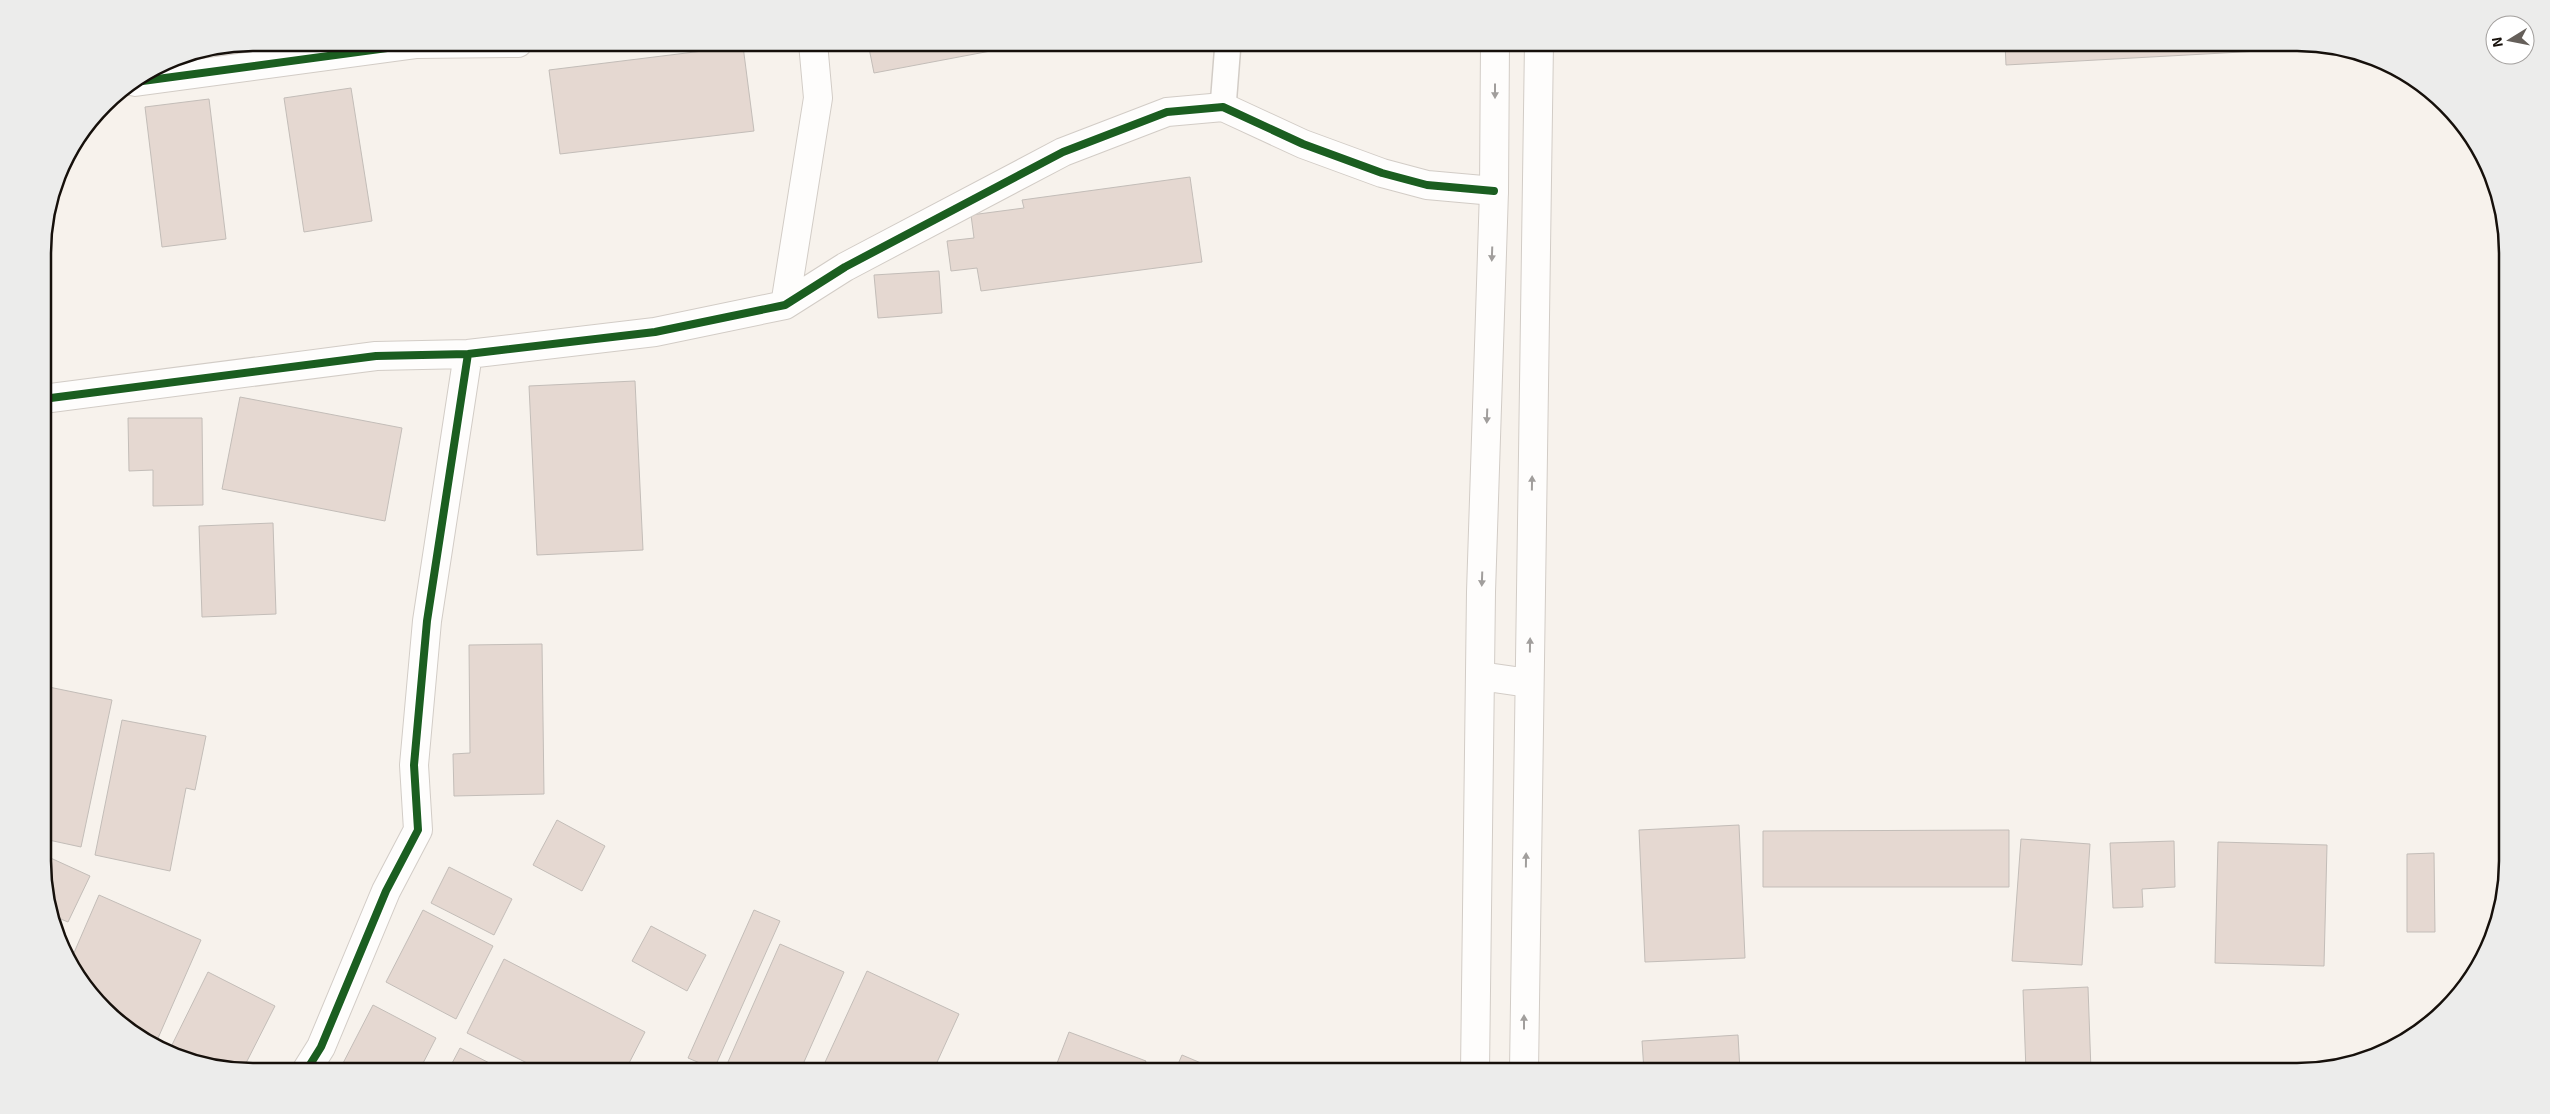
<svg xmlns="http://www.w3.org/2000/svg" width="2550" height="1114" viewBox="0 0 2550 1114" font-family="'Exo 2',sans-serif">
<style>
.building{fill:#e5d8d1;stroke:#c3bdb8}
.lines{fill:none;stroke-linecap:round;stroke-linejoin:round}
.service-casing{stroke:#d2ccc6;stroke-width:28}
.minor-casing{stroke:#d2ccc6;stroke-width:30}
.primary-casing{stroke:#d2ccc6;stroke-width:30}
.service{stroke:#fefdfc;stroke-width:25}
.minor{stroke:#fefdfc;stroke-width:28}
.primary{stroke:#fefdfc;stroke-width:28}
.cycleway-casing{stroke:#fff;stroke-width:11}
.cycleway{stroke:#1b5e20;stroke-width:8}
.oneway{fill:#a19e9c}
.rim{fill:none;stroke:#16100b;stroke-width:2.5}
</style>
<rect width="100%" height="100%" fill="#f7f2ec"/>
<path class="building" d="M 868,43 L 1033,43 L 874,73 Z
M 2005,43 L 2296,43 L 2314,46 L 2314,48 L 2006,65 Z
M 743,46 L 754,131 L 560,154 L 549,70 Z
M 351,88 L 372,221 L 304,232 L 284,98 Z
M 209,99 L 226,239 L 162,247 L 145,107 Z
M 1190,177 L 1202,262 L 981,291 L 977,268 L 951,271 L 947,241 L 974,238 L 971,215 L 1024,208 L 1022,200 Z
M 939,271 L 942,313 L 878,318 L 874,275 Z
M 635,381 L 643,550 L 537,555 L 529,386 Z
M 240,397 L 402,428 L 385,521 L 222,489 Z
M 128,418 L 202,418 L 203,505 L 153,506 L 153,470 L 129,471 Z
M 273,523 L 276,614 L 202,617 L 199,526 Z
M 542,644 L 544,794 L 454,796 L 453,754 L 470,753 L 469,645 Z
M 44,686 L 112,700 L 81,847 L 44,839 Z
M 122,720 L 206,736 L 195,790 L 186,788 L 170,871 L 95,855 Z
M 557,820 L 605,846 L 582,891 L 533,865 Z
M 1739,825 L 1745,958 L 1645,962 L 1639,830 Z
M 2009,830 L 2009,887 L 1763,887 L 1763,831 Z
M 2021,839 L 2090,844 L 2082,965 L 2012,961 Z
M 2174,841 L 2175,887 L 2142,889 L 2143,907 L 2113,908 L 2110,843 Z
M 2218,842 L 2327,845 L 2324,966 L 2215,963 Z
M 2434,853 L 2435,932 L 2407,932 L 2407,854 Z
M 44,855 L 90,876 L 68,922 L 51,915 L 44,888 Z
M 449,867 L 512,899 L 494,935 L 431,903 Z
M 99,895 L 201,940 L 155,1045 L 125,1028 L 86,989 L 70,962 Z
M 423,910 L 493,946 L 456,1019 L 386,982 Z
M 754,910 L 780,921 L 714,1069 L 688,1058 Z
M 651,926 L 706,955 L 687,991 L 632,961 Z
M 780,944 L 844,972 L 800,1071 L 724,1071 Z
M 504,959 L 645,1032 L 625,1071 L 543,1071 L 467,1033 Z
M 867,971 L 959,1014 L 933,1071 L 821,1071 Z
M 208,972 L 275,1006 L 243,1069 L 168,1053 Z
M 2088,987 L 2091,1071 L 2026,1071 L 2023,990 Z
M 373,1005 L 436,1038 L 419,1071 L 339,1071 Z
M 1069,1032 L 1146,1061 L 1142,1071 L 1054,1071 Z
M 1738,1035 L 1740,1071 L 1644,1071 L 1642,1041 Z
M 460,1048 L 505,1071 L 448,1071 Z
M 1182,1055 L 1220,1071 L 1175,1071 Z"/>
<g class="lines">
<g class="service-casing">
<path id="service" d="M 269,43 L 284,62
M 1223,107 L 1228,43"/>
</g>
<g class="minor-casing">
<path id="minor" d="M 135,82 L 417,44 L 518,43
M 785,305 L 818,98 L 813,43
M 43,399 L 376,356 L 468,354 L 655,332 L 785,305 L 845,267 L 1063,152 L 1167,112 L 1223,107 L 1303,144 L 1382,173 L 1427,185 L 1494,191
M 306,1071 L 321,1047 L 386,891 L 418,830 L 414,765 L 427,621 L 468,354"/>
</g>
<g class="primary-casing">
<path id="primary" d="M 1480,676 L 1529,683
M 1475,1071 L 1481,592 L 1494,191 L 1495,43
M 1524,1071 L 1539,43"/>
</g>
<use href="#service" class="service"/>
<use href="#minor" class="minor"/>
<use href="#primary" class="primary"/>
<g class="cycleway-casing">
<path id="cycleway" d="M 135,82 L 417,44 L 518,43
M 43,399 L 376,356 L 468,354 L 655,332 L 785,305 L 845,267 L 1063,152 L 1167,112 L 1223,107 L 1303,144 L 1382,173 L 1427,185 L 1494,191
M 306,1071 L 321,1047 L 386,891 L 418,830 L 414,765 L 427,621 L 468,354"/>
</g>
<use href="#cycleway" class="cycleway"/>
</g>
<defs><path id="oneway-solid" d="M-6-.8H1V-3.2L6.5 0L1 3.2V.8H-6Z" transform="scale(1.25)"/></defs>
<g class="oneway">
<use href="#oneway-solid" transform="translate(1495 91) rotate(90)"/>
<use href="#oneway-solid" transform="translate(1492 254) rotate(92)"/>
<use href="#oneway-solid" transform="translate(1487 416) rotate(92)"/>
<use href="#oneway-solid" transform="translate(1532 483) rotate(-89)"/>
<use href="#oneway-solid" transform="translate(1482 579) rotate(92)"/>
<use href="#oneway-solid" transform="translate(1530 645) rotate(-89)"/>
<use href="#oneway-solid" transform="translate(1526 860) rotate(-89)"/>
<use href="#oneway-solid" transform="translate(1524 1022) rotate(-90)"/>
</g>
<path d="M0 0H2550V1114H0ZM253 51H2297A202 202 0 0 1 2499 253V861A202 202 0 0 1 2297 1063H253A202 202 0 0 1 51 861V253A202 202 0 0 1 253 51Z" fill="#ececeb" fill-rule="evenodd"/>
<path class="rim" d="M253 51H2297A202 202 0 0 1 2499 253V861A202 202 0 0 1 2297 1063H253A202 202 0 0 1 51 861V253A202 202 0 0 1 253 51Z"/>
<g transform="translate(2510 40) rotate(260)"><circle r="24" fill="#ffffff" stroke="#a29f9d"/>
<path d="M0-4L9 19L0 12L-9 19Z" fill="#655f5a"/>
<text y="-8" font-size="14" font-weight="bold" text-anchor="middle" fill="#16100b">N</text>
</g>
</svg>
